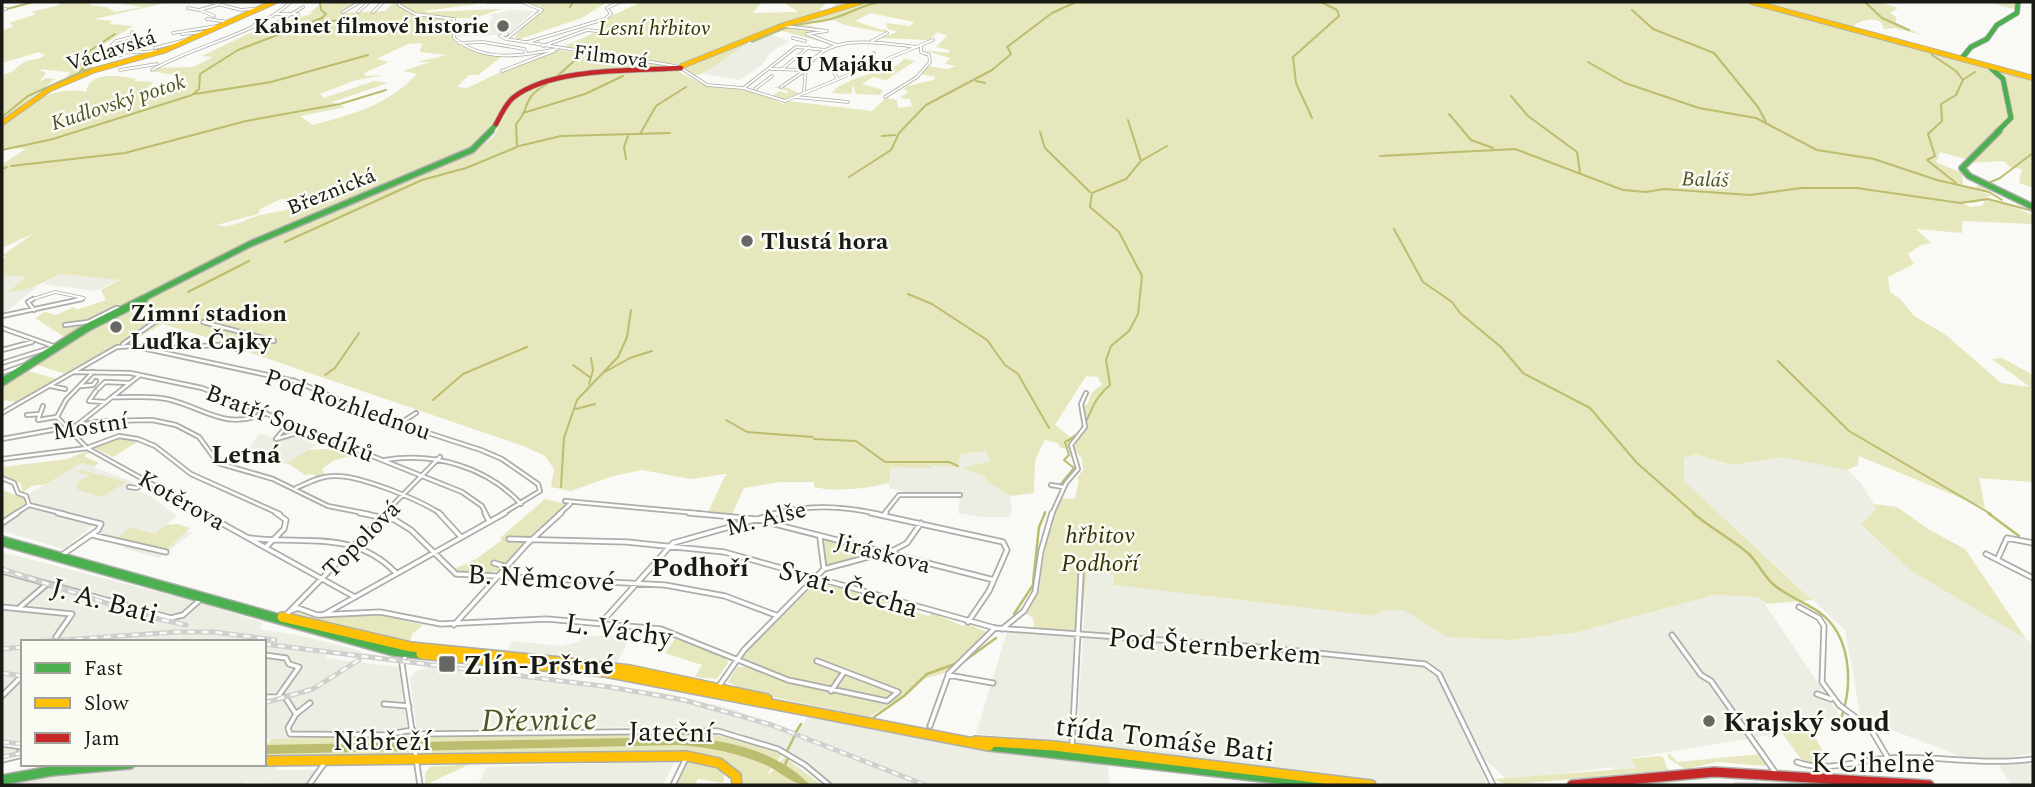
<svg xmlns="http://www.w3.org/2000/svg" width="2035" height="787" viewBox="0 0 2035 787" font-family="Spectral,serif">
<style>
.built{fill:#ecede3}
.green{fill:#e6e7bc;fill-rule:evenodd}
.water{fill:#bcbd6f}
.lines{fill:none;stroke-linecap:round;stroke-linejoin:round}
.stream-far1{stroke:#bcbd6f;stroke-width:2}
.stream{stroke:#bcbd6f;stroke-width:2.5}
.street-far2-casing{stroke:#adadaa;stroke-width:3.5}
.street-far1-casing{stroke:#adadaa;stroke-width:6}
.street-casing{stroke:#adadaa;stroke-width:7}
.fast-far3-casing{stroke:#adadaa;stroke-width:6}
.fast-far2-casing{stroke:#adadaa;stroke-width:8}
.fast-far1-casing{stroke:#adadaa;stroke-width:10}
.fast-casing{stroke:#adadaa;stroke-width:12}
.slow-far1-casing{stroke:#adadaa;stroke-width:6}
.slow-casing{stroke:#adadaa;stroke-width:12}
.jam-far1-casing{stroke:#adadaa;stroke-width:6}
.jam-casing{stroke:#adadaa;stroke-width:12}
.street-far2{stroke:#fefefe;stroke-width:2}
.street-far1{stroke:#fefefe;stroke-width:2.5}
.street{stroke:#fefefe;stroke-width:3.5}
.fast-far3{stroke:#4caf50;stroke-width:4.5}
.fast-far2{stroke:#4caf50;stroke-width:5}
.fast-far1{stroke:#4caf50;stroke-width:7}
.fast{stroke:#4caf50;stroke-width:9}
.slow-far1{stroke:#ffc107;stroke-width:4.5}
.slow{stroke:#ffc107;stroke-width:9}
.jam-far1{stroke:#c62828;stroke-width:4.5}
.jam{stroke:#c62828;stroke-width:9}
.rail-casing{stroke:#cfcfcf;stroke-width:5}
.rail{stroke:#fafbf3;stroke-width:2.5;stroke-dasharray:7;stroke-linecap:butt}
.poi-dot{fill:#676764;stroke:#fafbf3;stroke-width:2.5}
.labels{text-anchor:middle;stroke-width:5;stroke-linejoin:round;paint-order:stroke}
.far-poi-label{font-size:21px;font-weight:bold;fill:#191916;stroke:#fafbf3;text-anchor:end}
.far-park-label{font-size:21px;font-style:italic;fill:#323203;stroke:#fafbf3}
.far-street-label{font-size:21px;fill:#191916;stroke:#fafbf3}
.far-neighbourhood-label{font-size:21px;font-weight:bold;fill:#191916;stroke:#fafbf3}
.far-water-label{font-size:21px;font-style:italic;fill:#515226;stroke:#fafbf3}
.poi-label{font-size:24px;font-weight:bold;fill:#191916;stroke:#fafbf3;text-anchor:start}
.street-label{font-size:24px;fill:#191916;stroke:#fafbf3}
.park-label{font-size:24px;font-style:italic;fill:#323203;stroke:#fafbf3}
.neighbourhood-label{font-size:26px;font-weight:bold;fill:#191916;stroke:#fafbf3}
.near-street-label{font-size:28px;fill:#191916;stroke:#fafbf3}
.near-poi-label{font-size:28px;font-weight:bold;fill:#191916;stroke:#fafbf3;text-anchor:start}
.near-water-label{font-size:32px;font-style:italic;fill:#515226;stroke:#fafbf3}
</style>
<rect width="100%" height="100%" fill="#f9f9f5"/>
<path class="built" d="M 511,10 L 534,11 L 509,34 L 455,37 L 455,34 L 463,33 L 478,23 L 487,23 L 494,17 L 489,15 Z
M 771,34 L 789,41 L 770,53 L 762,65 L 739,80 L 703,74 L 729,53 Z
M 60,274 L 119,280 L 95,291 L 43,284 Z
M 2,275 L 27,277 L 8,292 L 37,287 L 2,315 Z
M 259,433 L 279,441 L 294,436 L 316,445 L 286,465 L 249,450 Z
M 985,451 L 992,461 L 984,476 L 988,482 L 1010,496 L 1012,506 L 1010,517 L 981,517 L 958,513 L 960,495 L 909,493 L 889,488 L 891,467 L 933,464 L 957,467 L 960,454 Z
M 1695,454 L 1732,465 L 1782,457 L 1848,470 L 1861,483 L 1877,509 L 1861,526 L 1910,570 L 2033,643 L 2033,753 L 1998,760 L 1970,760 L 1861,718 L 1845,630 L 1684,481 L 1683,458 Z
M 82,463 L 133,482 L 127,489 L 147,494 L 177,516 L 165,526 L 192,533 L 159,558 L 123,548 L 126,544 L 97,535 L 103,522 L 34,503 L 27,495 Z
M 30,509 L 65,515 L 94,524 L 64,549 L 2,531 L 2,525 Z
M 2,552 L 207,605 L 263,623 L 259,629 L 298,635 L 362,651 L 360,653 L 660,692 L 729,708 L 798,732 L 808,717 L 916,738 L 1108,764 L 1109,785 L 826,785 L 799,762 L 768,745 L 737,732 L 694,726 L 417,731 L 410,679 L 415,672 L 428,667 L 327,654 L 326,658 L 399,667 L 408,737 L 264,739 L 264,642 L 23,642 L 23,758 L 2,762 Z
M 1087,573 L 1114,574 L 1114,585 L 1375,616 L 1381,611 L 1403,610 L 1447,637 L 1510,640 L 1574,633 L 1714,595 L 1760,597 L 1839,714 L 1814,728 L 1631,758 L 1637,768 L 1615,770 L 1613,767 L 1508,780 L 1485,760 L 1477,743 L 1470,743 L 1487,785 L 1395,785 L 1076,747 Z
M 1007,631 L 1075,637 L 1069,742 L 976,734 Z
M 624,635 L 630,637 L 617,663 L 507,653 L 512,641 L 559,646 L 579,642 L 582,637 L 590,636 Z
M 675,761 L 663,785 L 478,785 L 487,767 Z
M 2029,763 L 2033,766 L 2033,785 L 2011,784 L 1999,766 Z
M 155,764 L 280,764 L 276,770 L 317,770 L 307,785 L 246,782 L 243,785 L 2,785 L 2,782 L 54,773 Z"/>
<path class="green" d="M 60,2 L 92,2 L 90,5 L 106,7 L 115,12 L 143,7 L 107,2 L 170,2 L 94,19 L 112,21 L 110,24 L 133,26 L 101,46 L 102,55 L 89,64 L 93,67 L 73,78 L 65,77 L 70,74 L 68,72 L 37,69 L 46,73 L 39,82 L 46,78 L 55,79 L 2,121 L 2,75 C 17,71 12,70 23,63 C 31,58 39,61 45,55 L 39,52 L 2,63 L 2,30 L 14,27 L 9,23 L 37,14 L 31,12 L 59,5 Z
M 349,2 L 359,2 L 341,13 L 385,11 L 395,2 L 486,3 L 423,11 L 429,12 L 501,9 L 475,18 L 449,18 L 453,19 L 453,40 L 467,49 L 501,57 L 478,75 L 469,75 L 457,87 L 467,88 L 516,65 L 557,50 L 666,65 L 704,85 L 752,91 L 784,104 L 787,101 L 773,95 L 780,91 L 787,94 L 788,91 L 773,87 L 784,86 L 800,94 L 788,101 L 872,111 L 886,98 L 897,100 L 898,108 L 912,106 L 910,99 L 900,98 L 908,92 L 904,89 L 907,86 L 934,80 L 935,77 L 921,74 L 926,66 L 948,69 L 956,66 L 945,64 L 950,58 L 923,50 L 948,53 L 950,50 L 936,47 L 947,36 L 938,32 L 929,40 L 880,38 L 897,32 L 888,29 L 886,23 L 910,26 L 914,22 L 871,13 L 855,21 L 882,30 L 886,29 L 887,33 L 844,25 L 835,20 L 804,24 L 822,29 L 809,33 L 823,42 L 774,29 L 862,2 L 1879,2 L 1898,8 L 1890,13 L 1896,17 L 1896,23 L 1922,35 L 1895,28 L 1884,29 L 1881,22 C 1871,17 1861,20 1852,27 L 1959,56 L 2017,10 L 1988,2 L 2019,2 L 2020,13 L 2000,25 L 1989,39 L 1972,48 L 1965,57 L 1990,64 L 1967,59 C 2004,72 2001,82 2009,118 L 1966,159 L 1940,152 L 1936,162 L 1962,173 L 1963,186 L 1975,188 L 1981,183 L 1991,190 L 1975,190 L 1992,195 L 1976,203 L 1962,203 L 1971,207 L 1983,205 L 1985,199 L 1999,201 L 2033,215 L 2033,224 L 1962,221 L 1962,233 L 1916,229 L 1931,243 L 1921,245 L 1908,254 L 1914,264 L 1888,277 L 1890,292 L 1900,299 L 1914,316 L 1946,335 L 2001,383 L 2030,387 L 1992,359 L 2002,358 L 2033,375 L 2033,482 L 1979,478 L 1985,508 L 1859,456 L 1858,465 L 1847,470 L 1782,457 L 1732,465 L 1695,454 L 1684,458 L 1684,481 L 1812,600 L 1766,604 L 1759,597 L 1714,595 L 1574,633 L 1511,640 L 1447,637 L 1403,610 L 1381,611 L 1375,616 L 1114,585 L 1114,574 L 1087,573 L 1081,631 L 1034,629 L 1033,618 L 1025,613 L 1039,590 L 1048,530 L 1051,530 L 1060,498 L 1075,499 L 1079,480 L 1077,478 L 1083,470 L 1082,459 L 1075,450 L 1061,448 L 1058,443 L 1045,440 L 1035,460 L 1034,493 L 1010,496 L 988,482 L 984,476 L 963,468 L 991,461 L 985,451 L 961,454 L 957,467 L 921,465 L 932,466 L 932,468 L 891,467 L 889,483 C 864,489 838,492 814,487 L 814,482 L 780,482 L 744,488 L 732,514 L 708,512 L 725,476 L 728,476 L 725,474 L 691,479 L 642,470 L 613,476 L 571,491 L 551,487 L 554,469 L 545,456 L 526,447 L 225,344 L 232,339 L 221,337 L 215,340 L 163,324 L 66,374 L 34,364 L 90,328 L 258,242 L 475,151 L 494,136 L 508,108 L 504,108 L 490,133 L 457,156 L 265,235 L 122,308 L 115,307 L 66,338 L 35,318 L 45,312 L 56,315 L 74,307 L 76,310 L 106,300 L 101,290 L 120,280 L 60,274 L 32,288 L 7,293 L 26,277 L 2,275 L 2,260 L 7,256 L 2,256 L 34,233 L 2,248 L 2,164 L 26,149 L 9,148 L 2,152 L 2,124 C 28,105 52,85 86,92 C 90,70 119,76 136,79 L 134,81 L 154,82 L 146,89 C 164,91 170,89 183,77 L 151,71 L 156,68 L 193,67 L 213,57 L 202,56 L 256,30 L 311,14 L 313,12 L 310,12 L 321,4 ZM 422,43 L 420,52 L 447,55 L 417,62 L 430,62 L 403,71 L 417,74 C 388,105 354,114 313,125 L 300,116 L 346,107 L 332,102 L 388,83 L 374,81 L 324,98 L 320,94 L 356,80 L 385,75 L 365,76 L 364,73 L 389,62 L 376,59 L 408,44 ZM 341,194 C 318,207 287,209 260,215 C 245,219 233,229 217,225 L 258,214 L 260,209 L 281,199 L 312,202 ZM 1086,376 L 1098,377 L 1102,385 L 1092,392 L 1087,405 L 1083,405 L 1081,429 L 1070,437 L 1055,425 Z
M 535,2 L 607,2 L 582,18 L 517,40 L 515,36 L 541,6 L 526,5 Z
M 636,2 L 762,2 L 752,13 L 798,12 L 783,2 L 852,2 L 830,10 L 836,4 L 823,2 L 825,4 L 819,10 L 827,11 L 753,35 L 684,65 L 558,49 L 596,32 L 609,17 L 637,4 Z
M 740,44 L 748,44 C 730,52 711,72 695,76 L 684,68 Z
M 905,59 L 915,61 L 886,80 L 873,77 L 862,84 L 883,90 L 880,95 L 856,94 L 853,85 L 851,94 L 832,93 C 839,81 874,74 884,68 L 892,69 Z
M 1996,69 L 2033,79 L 2033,188 L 2019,183 L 2022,169 L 2010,167 L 2004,161 L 1968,163 L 2013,118 L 2005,79 Z
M 28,367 L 33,368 L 28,371 L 57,379 L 17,402 L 2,400 L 2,383 Z
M 119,438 L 139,441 L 113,457 L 91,447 Z
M 343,448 L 356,454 L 333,461 L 322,469 L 325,476 L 316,478 L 314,474 L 305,475 L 288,463 L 308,450 Z
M 88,450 L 92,451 L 84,456 L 99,463 L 94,467 L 82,463 L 46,484 L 32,486 L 23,492 L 20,483 L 2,477 L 2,467 L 68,459 Z
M 80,470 L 126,482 L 102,497 L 77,490 L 78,482 L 90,475 L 77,472 Z
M 2,490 L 24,498 L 27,502 L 2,520 Z
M 545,499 L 566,504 L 501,570 L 477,575 L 452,570 L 476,559 L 502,540 L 500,538 Z
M 1874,504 L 1897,507 L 1928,529 L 1965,549 L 2026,639 L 1910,570 L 1861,525 L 1876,509 Z
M 177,524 L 190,528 L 164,552 L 114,541 L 131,527 L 155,534 L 166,525 Z
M 827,539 L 872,551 L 874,554 L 827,567 L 822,541 Z
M 817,582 L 909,607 L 909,611 L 929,616 L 932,613 L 963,626 L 967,624 L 987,632 L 980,643 L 947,672 L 920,680 L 901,697 L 869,717 L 735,689 L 736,686 L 728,682 L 737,667 L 745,667 L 749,662 L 743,658 L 745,653 Z
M 294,611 L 319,617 L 380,615 L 423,625 L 412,634 L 410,643 L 290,615 Z
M 677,636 L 726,658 L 728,663 L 717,679 L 695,677 L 702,665 L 665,653 Z
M 1811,728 L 1827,761 L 1804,763 L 1782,733 Z
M 692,731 C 724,736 753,741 782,755 L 768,773 L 770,774 L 784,757 L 822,785 L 741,785 L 736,769 L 708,758 L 544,757 L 544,754 L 495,755 L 493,758 L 422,757 L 418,737 Z
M 409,736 L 410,757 L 264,759 L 264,748 L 271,739 Z
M 1668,752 L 1677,762 L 1761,754 L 1768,761 L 1765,766 L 1718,762 L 1685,769 L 1668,758 Z
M 1658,756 L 1663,757 L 1668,770 L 1507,785 L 1495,779 L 1636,768 L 1631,759 Z
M 687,762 L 725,769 L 723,783 L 698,779 L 695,785 L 674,785 Z
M 470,764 L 425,785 L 425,773 L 430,767 Z"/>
<path class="water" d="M 682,737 C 728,740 777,751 810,785 C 791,785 783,773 766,765 C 737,753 710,747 679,745 L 264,754 L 264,745 Z"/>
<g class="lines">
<path class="stream-far1" d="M 1865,2 L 1882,18 L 1909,30
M 570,7 L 573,2
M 7,9 L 33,2
M 1632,10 L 1653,29 L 1714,53 L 1758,107 L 1766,122
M 316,22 L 346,20
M 787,28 C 802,22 816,23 831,19 C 846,15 861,6 878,2
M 752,42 L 785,28
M 1007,47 L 1052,13 L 1076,2
M 160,50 L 177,44
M 1932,55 L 1956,71 L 1963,80 L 1956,95 L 1941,104 L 1942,121 L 1928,134 L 1935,156 L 1927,160 L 1956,183
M 1588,62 L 1625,83 L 1699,108 L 1756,118 L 1817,150 L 1874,159 L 1937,180 L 1989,192 L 2002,200
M 82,71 L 114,63
M 1964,79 L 1975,72
M 552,81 L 574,61
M 976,81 L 985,83
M 195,94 L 271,82 L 368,55
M 1511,96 L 1528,116 L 1577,152 L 1580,172
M 926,105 L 992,70 L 1011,54 L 1008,48
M 523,113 L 585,94 L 623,76
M 1449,114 L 1471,140 L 1493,148
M 2,117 L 28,96 L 79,73 L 84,67 L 85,54 L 115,34
M 1312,118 L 1296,83 L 1293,57 L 1339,16 L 1337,10 L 1321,2
M 1040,132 L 1045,148 L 1090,192
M 640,134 L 656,106 L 686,87
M 882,136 L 895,135
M 519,146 L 561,136 L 670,133
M 2,150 L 53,139 L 192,95 L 199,89 L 200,74 L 238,50 L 322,18 L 326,14 L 321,10 L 320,2
M 2030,155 L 2033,154
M 1380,156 L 1515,149 L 1623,190 L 1646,192 L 1664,189 L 1750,195 L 1801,188 L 1857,188 L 1960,203 L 1988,199 L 2033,211
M 626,159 L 624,147 L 628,136
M 1141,161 L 1167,146
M 11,166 L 125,153 L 246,121 L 340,104 L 386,90
M 2,169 L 7,167
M 849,177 L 891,150 L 899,133 L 925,106
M 1988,183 L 2000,178 L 2029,156
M 1394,229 L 1423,282 L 1452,302 L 1460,313 L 1501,347 L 1523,373 L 1590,408 L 1637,463 L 1695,514
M 285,242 L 422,180 L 466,168 L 517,147 L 516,124 C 531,109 520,99 547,84
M 188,292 L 249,261
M 908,294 L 932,304 L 987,340 L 1005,365 L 1018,374 L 1049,428
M 1778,361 L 1849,431 L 1991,514
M 573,365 L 591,378
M 603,373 L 630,358 L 652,351
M 325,375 L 335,368 L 359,333
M 589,384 L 593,370 L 591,358
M 433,400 L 463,374 L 527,347
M 576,409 L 595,404
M 726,420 L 747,432 L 813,437
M 1081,430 C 1095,409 1089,404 1110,385 L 1106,360 L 1111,346 L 1129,331 L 1138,314 L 1142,276 L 1119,232 L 1090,207 L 1092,193 L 1126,179 L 1141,161 L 1128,120
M 814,439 L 856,441 L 885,462 L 949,462 L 958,466
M 1060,485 L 1074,468 L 1064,460 L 1069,455 L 1065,442 L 1078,435
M 561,487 L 564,438 L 577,400 L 618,357 L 627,337 L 631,310
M 1044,514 L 1045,512"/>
<path class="stream" d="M 1693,513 C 1710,528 1732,539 1749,554 C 1758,563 1764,576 1773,584 C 1786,596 1805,602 1819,612 C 1851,635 1853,682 1842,716
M 1988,513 L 2019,536
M 1033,583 L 1039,527 L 1045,513
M 1014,614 L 1033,585
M 963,662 L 996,638
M 874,717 L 904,696 L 927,674 L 955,664
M 796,732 L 801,724
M 787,751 L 795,735
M 784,767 L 788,758"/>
<g class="street-far2-casing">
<path id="street-far2" d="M 210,2 L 241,10 L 261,8
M 400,2 L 399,5 L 415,14 L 454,19 L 454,38 C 484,63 522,56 557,49
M 487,2 L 522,2 L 542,10 L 506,39
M 188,8 L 199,10 L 217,5
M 2,10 L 6,9
M 200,10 L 214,16
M 343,12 L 360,2
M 358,12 L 369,2
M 373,12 L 383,2
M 275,14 L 298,14
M 207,19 L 228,22
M 275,24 L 303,7
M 254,25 L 264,27
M 784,26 L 827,31 L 807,34 L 836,45
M 132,32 L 132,37 L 152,42
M 173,33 L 217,26
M 182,34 L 204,32
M 132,37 L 116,41 L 107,50 L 117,53 L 158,51
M 793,38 L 805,41
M 506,39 L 676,66
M 506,39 L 500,36 L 507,34
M 124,40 L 123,44 L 130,47
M 872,41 L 887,33
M 528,42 L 605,19 L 611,14 L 607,8 L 620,2
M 459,43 L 483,42 L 524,49 L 526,53
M 543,46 L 587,30 L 597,31
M 155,48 L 189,39
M 110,57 L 121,55
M 681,68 L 707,85 L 743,88 L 785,101
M 771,69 L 806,70
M 782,69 L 809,47
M 120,70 L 157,64
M 152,70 C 197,44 251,37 291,2
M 502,71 L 554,51
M 837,78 L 833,71 L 859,64 L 874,53
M 745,87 L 796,47 L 826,50
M 781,87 L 806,70
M 755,89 L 772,76
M 804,91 C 805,85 804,75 807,69 C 827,31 882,43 917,47
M 796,97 L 848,102
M 885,97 L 917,77 L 930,62 L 929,55 L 921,52 L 921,45
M 785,101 L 933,40
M 30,300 L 55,292 L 84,298
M 74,300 L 84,298"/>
</g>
<g class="street-far1-casing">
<path id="street-far1" d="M 33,299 L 28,302 L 34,310
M 2,316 L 82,299
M 203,322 L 271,340
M 65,325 L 88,322 L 116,308 L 123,309
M 2,328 L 56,347
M 123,344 L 166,314
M 227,345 L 237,349
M 159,349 L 274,341
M 2,350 L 32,342
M 2,363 L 53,347
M 74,372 L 130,373 L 202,388 L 462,492 L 482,506 L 486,514
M 2,373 L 25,365
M 51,386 L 65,389
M 81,386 L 93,385 L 96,381
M 98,389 L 105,382 L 130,383
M 96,391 L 89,401 L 106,402
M 112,397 C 130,398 149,395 167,399 C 206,408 224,431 266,413
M 2,413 L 117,347 L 133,346 L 295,381 L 382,418 L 481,450 L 502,459 L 538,484 L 540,491 L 502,514
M 40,414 L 38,420 L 56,417
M 40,414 L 43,406
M 27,415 L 40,414
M 290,422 L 276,439 L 307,430
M 399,424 L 416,413
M 77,425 L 140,375
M 2,439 L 102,421 L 152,420 L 176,425 L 199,437 L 218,463 L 273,479 L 328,506 L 369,514
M 87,448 L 119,436 L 138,439 L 155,446 L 191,474 L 280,514
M 87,448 L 57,417 L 66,400 L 93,372
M 2,459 L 87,448 L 206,514
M 385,460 C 435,452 487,467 521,504
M 2,478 L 14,483 L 18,493 L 26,496 L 29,505
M 1051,485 L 1063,487
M 129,487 L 137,488 L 149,481
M 296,488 C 308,483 320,476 333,476 C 358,474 420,500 441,514
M 565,501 L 707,514
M 29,505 L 65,514
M 15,514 L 29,505
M 384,514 L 440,457
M 559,514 L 570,504
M 772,514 C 809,504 842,506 879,514
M 884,514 L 899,495 L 960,495
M 1052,514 L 1066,483 L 1078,469 L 1071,445 L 1085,427 L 1081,404 L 1086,393"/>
</g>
<g class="street-casing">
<path id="street" d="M 58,513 L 101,524 L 98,530 L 62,555
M 203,513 L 353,596
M 360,513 L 395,520 L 411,530 L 456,574 L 665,585 L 725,596 L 778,616
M 439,513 L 461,537
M 485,513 L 489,521
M 689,513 L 755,519 L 994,580
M 871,513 L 1003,542 L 1007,550 L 989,591 L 968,622
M 884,515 L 886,513
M 2,523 L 17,513
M 92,535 L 166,552
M 250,538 C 304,545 354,529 396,573
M 820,538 L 824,569
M 509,539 L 627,542 L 724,552 L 995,628 L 1257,647 L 1425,664 L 1439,674 L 1493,785
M 266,547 L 284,529 L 286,520 L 276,513
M 1986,554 L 2033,578
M 1998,558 L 2007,538 L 2033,543
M 494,563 L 507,567
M 2,571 L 171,618 L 183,615 L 202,598
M 2,607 L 72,614 L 56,637
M 20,607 L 47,584
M 1799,607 L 1819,618 L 1824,626 L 1822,682 L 1840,706
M 290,611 L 298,608 L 317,615 L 380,612 L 441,624 L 547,619 L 661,629 L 788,680 L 887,701 L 898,692 L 817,661
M 286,615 L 386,513
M 323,615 L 505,513
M 601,623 L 673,543 L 779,513
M 454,625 L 527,544 L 561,513
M 1002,629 L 1024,611 L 1035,592 L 1041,551 L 1052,513
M 1672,635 L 1701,675 L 1711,681 L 1775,772
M 264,655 L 286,658 L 289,664 L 299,667 L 277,698
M 406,655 L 402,664 L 420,785
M 948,675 L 993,683
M 719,686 L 744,650 L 824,569 L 894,550 L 907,543 L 921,523
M 831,691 L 844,672
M 1817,694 L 1831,699
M 2,696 L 23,675
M 264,697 L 285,697 L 296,714 L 288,728 L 290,734 L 384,735 L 413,730
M 384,704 L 409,706
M 1839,705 L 1870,728 L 1888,758
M 296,714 L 310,703
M 930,726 L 949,673 L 995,628
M 414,734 L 718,731 L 778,749 L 805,765 L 829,785
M 2,744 L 23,747
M 1072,746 L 1081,574
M 17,755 L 23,749
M 2,760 L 23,755
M 1797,762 C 1825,773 1859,760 1888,758 C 1937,755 1984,766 2033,759
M 309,785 L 326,761
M 673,785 L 687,756"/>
</g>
<g class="fast-far3-casing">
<path id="fast-far3" d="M 1962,58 L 1971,47 L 1987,39 L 1997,25 L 2017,13 L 2018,2
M 1991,68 L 2003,79 L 2011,118 L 1997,132
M 490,132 L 496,124"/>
</g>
<g class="fast-far2-casing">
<path id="fast-far2" d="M 1999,131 L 1962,168 L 1969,176 L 2033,207
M 140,300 L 250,244 L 472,150 L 491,131"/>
</g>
<g class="fast-far1-casing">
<path id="fast-far1" d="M 2,382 L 88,327 L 144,299"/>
</g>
<g class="fast-casing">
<path id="fast" d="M 2,541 L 393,651 L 421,654
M 989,746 L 1332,785
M 2,780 L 51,771 L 130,764"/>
</g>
<g class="slow-far1-casing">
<path id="slow-far1" d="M 1752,2 L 2033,78
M 682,66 L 784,25 L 861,2
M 2,123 L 50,89 L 95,70 L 166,50 L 274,2"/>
</g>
<g class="slow-casing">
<path id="slow" d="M 282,617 L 411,647 L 571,663
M 421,654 L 605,672 L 989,746
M 585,665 L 630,670 L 767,699
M 975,741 L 1054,746 L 1371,785
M 264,761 L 687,756 L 719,763 L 736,776 L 737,785"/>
</g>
<g class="jam-far1-casing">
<path id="jam-far1" d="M 496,124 C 501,115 506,103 514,97 C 553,67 634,71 681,68"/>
</g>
<g class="jam-casing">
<path id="jam" d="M 1572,785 L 1714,772 L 1929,785"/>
</g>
<use href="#street-far2" class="street-far2"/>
<use href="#street-far1" class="street-far1"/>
<use href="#street" class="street"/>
<use href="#fast-far3" class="fast-far3"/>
<use href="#fast-far2" class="fast-far2"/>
<use href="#fast-far1" class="fast-far1"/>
<use href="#fast" class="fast"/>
<use href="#slow-far1" class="slow-far1"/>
<use href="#slow" class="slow"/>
<use href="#jam-far1" class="jam-far1"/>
<use href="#jam" class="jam"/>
<g class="rail-casing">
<path id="rail" d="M 2,569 L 149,617 L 186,625
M 34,642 L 176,632 L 214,632 L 275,640
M 264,644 L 610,687 L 684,700 L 772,725 L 925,785
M 2,649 L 23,647
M 2,673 L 23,676
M 264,703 L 313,689 L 359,660
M 2,742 L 23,744
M 2,757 L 23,753
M 1736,785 L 1757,785"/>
</g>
<use href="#rail" class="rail"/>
</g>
<g class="poi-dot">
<circle cx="503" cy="26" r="7"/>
<circle cx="747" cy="241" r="7"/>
<circle cx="116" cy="327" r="7"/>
<rect x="438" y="655" width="18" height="18" rx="3.5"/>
<circle cx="1709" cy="721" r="7"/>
</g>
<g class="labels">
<g class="far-poi-label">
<text x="489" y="33">Kabinet filmové historie</text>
</g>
<g class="far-park-label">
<text x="654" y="35">Lesní hřbitov</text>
</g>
<g class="far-street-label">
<text transform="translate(111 50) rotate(-18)" y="7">Václavská</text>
<text transform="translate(611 56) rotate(7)" y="7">Filmová</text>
<text transform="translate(331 191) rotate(-22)" y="7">Březnická</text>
</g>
<g class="far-neighbourhood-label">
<text x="844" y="71">U Majáku</text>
</g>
<g class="far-water-label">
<text transform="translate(118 102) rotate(-18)" y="7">Kudlovský potok</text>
<text transform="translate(1705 179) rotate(2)" y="7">Baláš</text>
</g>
<g class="poi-label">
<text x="761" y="249">Tlustá hora</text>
<text x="130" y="321">Zimní stadion<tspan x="130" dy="28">Luďka Čajky</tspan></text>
</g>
<g class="street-label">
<text transform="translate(348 404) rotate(19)" y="8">Pod Rozhlednou</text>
<text transform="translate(290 423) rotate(21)" y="8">Bratří Sousedíků</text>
<text transform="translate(90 426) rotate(-9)" y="8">Mostní</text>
<text transform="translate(182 500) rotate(30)" y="8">Kotěrova</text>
<text transform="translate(766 518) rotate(-14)" y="8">M. Alše</text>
<text transform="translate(361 539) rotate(-45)" y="8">Topolová</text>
<text transform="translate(883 553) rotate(15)" y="8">Jiráskova</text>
</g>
<g class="park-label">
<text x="1100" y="543">hřbitov<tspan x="1100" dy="28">Podhoří</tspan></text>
</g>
<g class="neighbourhood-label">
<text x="246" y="463">Letná</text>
<text x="700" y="576">Podhoří</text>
</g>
<g class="near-street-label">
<text transform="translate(541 577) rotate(3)" y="10">B. Němcové</text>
<text transform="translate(849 588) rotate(16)" y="10">Svat. Čecha</text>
<text transform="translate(105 600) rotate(15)" y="10">J. A. Bati</text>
<text transform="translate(619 629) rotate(8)" y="10">L. Váchy</text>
<text transform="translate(1215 645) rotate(5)" y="10">Pod Šternberkem</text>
<text transform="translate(671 731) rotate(1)" y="10">Jateční</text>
<text transform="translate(1165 738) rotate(7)" y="10">třída Tomáše Bati</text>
<text x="382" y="750">Nábřeží</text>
<text x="1873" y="772">K Cihelně</text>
</g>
<g class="near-poi-label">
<text x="463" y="674">Zlín-Prštné</text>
<text x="1723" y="731">Krajský soud</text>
</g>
<g class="near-water-label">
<text transform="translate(539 719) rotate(-1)" y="11">Dřevnice</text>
</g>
</g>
<rect width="2035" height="787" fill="none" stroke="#191916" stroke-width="7"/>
<rect x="21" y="640" width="245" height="126" fill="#fafbf3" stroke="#a0a19b" stroke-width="2"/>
<rect x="35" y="663" width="35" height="10" fill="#4caf50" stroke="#a0a19b" stroke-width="2"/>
<text x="84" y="675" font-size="21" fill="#191916">Fast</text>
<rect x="35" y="698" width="35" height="10" fill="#ffc107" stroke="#a0a19b" stroke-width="2"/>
<text x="84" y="710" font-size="21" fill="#191916">Slow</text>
<rect x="35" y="733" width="35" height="10" fill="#c62828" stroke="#a0a19b" stroke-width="2"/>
<text x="84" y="745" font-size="21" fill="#191916">Jam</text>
</svg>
